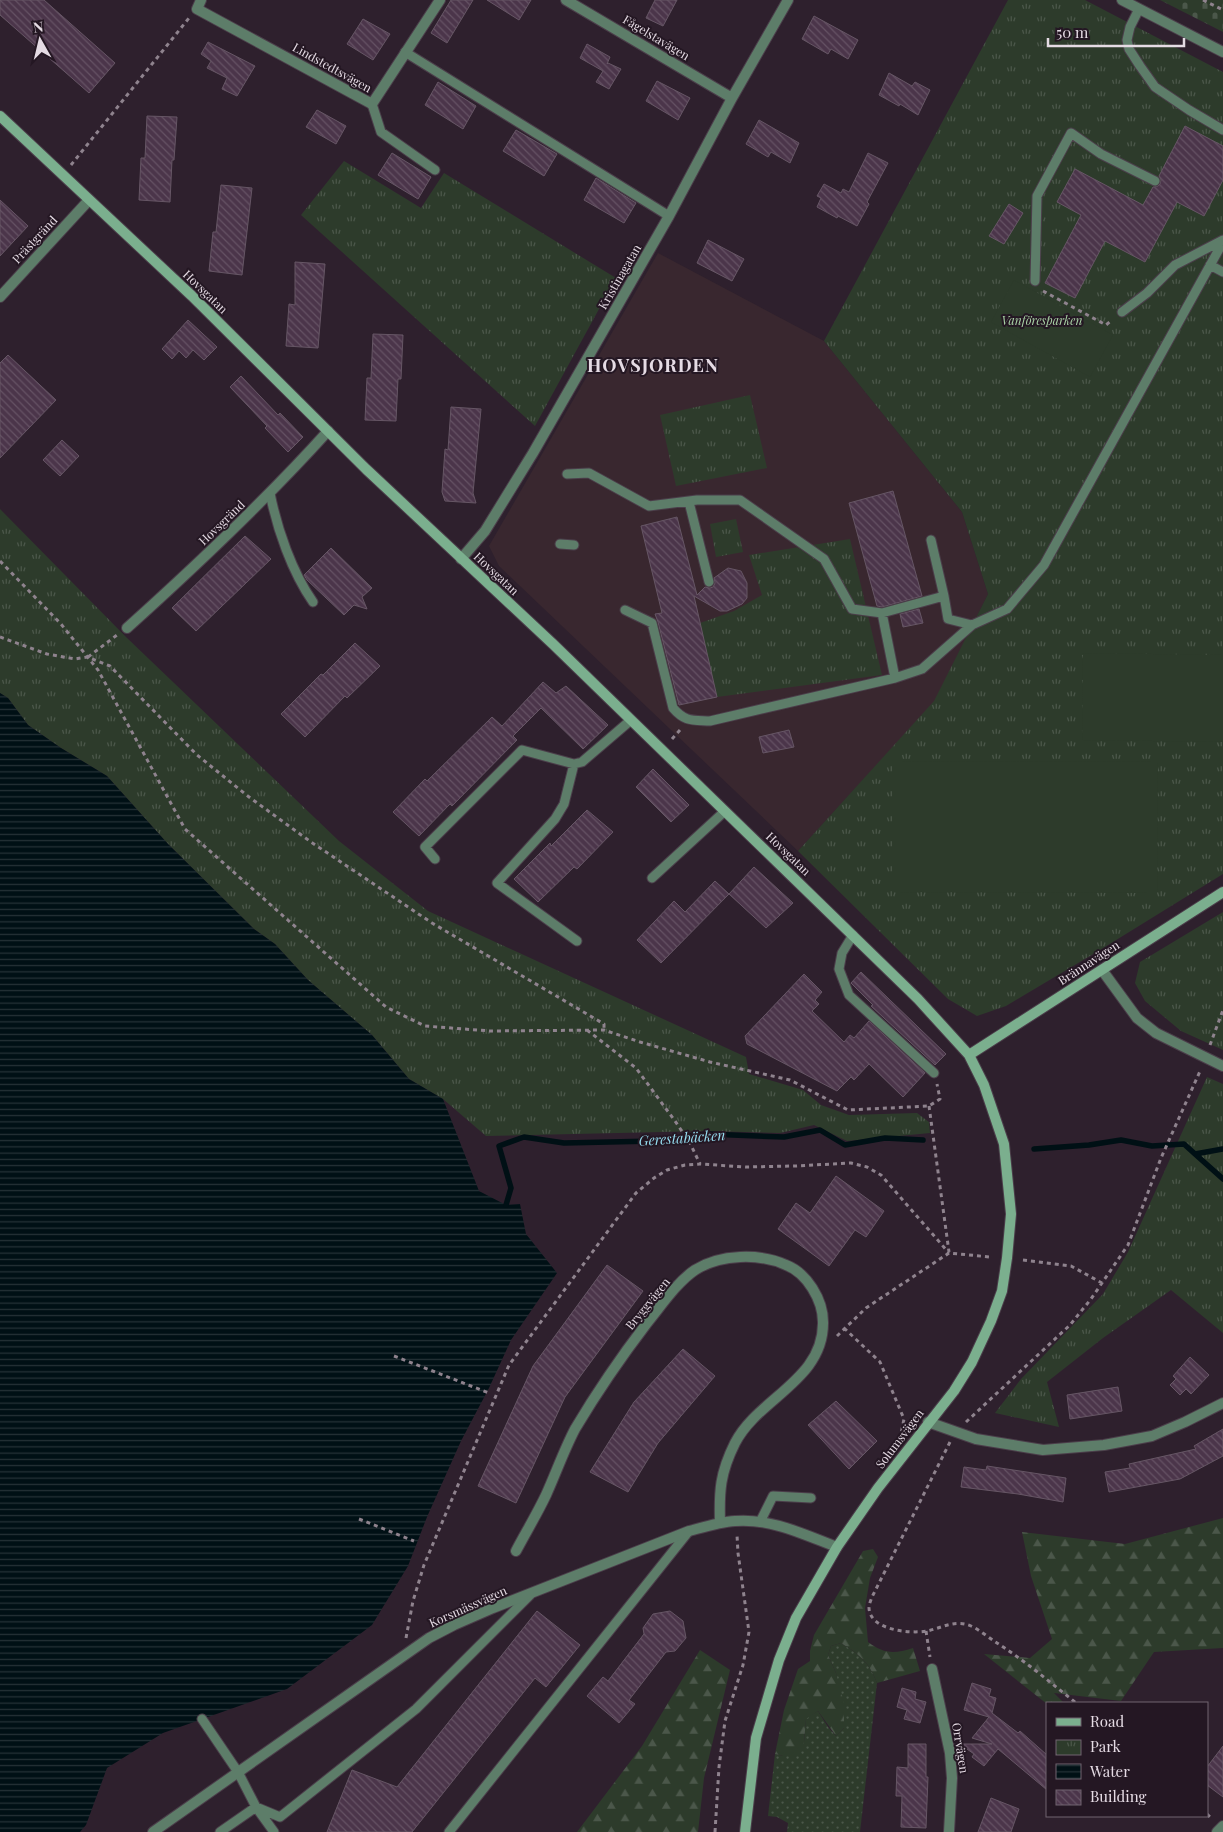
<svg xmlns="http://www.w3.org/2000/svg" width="1223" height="1832" viewBox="0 0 1223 1832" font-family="'Playfair Display',serif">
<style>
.education{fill:#39272f}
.grass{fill:url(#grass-dots)}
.forest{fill:url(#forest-firs)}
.cemetery{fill:url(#cemetery-stones)}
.park{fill:url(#park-tufts)}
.pitch{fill:#2d3b2b}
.water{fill:url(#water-rules)}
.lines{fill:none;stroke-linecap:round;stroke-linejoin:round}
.stream{stroke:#001015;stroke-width:5.5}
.building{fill:url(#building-back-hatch);stroke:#665665}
.lane-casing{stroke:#4b3e4a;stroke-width:11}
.street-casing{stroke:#4b3e4a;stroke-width:12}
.secondary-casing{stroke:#4b3e4a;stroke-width:12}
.path{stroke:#8f838e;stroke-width:3;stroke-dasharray:4 4;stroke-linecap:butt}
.lane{stroke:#5d7d69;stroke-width:9}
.street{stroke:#5d7d69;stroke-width:10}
.secondary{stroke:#7baf8e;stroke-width:10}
.labels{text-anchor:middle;stroke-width:4;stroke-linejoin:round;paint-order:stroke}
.street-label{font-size:12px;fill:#e5dbe4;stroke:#241723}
.park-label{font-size:12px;font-style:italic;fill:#a9d3a6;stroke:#241723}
.water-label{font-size:14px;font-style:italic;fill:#96def1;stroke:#241723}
.district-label{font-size:18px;font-weight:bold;letter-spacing:1px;fill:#e5dbe4;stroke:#241723}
</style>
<defs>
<pattern id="grass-dots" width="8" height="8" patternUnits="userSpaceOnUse" patternTransform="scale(1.25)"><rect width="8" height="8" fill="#2d3b2b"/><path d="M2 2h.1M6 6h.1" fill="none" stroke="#4b574a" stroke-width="1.8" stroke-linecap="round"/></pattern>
<pattern id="forest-firs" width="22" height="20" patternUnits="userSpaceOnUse" patternTransform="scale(1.25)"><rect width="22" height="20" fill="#2d3b2b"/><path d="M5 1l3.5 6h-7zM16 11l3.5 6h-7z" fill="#4b574a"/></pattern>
<pattern id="cemetery-stones" width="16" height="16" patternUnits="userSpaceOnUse" patternTransform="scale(1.25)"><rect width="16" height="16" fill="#2d3b2b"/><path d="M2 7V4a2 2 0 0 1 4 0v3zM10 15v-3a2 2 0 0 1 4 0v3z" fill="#4b574a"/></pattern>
<pattern id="park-tufts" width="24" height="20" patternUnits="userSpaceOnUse" patternTransform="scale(1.25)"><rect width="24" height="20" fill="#2d3b2b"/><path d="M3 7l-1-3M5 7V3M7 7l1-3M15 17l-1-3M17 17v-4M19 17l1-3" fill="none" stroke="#4b574a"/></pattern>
<pattern id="water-rules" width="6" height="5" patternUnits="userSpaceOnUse" patternTransform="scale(1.25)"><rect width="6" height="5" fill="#001015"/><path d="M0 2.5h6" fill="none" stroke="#253237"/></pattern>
<pattern id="building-back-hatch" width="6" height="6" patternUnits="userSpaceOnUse" patternTransform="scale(1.25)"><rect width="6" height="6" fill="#4b354a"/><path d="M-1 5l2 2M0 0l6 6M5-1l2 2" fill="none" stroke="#655264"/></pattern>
</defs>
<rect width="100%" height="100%" fill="#2e202d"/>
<path class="education" d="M 658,253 L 824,341 L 962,512 L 988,594 L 935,701 L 798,851 L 499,566 L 489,546 Z"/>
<path class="grass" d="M 841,1643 C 860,1655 869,1662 877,1683 L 860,1832 L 787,1832 L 788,1823 L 777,1817 L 768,1816 L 775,1754 L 783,1756 L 804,1742 L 806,1718 L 818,1711 L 828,1727 L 836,1736 L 844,1728 L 836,1673 L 828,1655 L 831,1646 Z"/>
<path class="forest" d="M 1223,1518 L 1223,1648 L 1154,1652 L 1121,1701 L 1054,1693 L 1064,1703 L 1047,1704 L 984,1654 L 1030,1658 L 1052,1639 L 1031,1576 L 1022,1532 L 1125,1544 Z
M 873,1549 L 878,1557 L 870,1578 L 865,1608 L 868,1642 C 884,1654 894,1654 913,1648 L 920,1671 L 877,1683 C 869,1662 860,1655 841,1643 L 831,1646 L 828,1655 L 836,1673 L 844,1703 L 844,1728 L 836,1736 L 818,1711 L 806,1719 L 804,1742 L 796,1756 L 783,1756 L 775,1754 L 784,1710 L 798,1669 L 810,1661 L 810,1651 L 814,1635 L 863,1551 Z
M 700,1650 L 730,1670 L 704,1778 L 698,1832 L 577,1832 L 642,1746 Z"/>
<path class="cemetery" d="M 1160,0 L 1223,0 L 1223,32 Z"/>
<path class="park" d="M 1008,0 L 1085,0 L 1223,72 L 1223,874 L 1100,950 L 1006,1006 L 977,1016 L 948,999 L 798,851 L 934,701 L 988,594 L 962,512 L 824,341 Z
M 344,161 L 421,208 L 444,173 L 616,278 L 535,426 L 301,215 Z
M 750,395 L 767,468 L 676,486 L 660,415 Z
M 0,509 L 126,637 L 339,841 L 428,911 L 746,1057 L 749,1074 L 803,1090 L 821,1105 L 849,1115 L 917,1113 L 929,1122 L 930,1133 L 847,1141 L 814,1125 L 780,1133 L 705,1131 L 486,1136 L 443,1099 L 409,1079 L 372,1035 L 308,980 L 275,944 L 254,929 L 168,844 L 107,776 L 61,748 L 28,725 L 8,698 L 0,693 Z
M 736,519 L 743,552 L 716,557 L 710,524 Z
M 850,539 L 882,675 L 717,697 L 700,623 L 734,611 L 762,595 L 749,555 Z
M 1223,912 L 1223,1050 L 1181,1031 L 1145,1001 L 1135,983 L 1140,962 Z
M 1207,1077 L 1223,1084 L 1223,1333 L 1171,1290 L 1103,1338 L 1047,1382 L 1059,1427 L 995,1413 L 1021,1379 L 1103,1294 L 1128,1252 Z"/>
<path class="pitch" d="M 1014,280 L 1113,335 L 1090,377 L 991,322 Z
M 1083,653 L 1223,655 L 1223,742 L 1082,740 Z
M 893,761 L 1158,762 L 1157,893 L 893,892 Z"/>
<path class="water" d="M 0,693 L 8,698 L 28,725 L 61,748 L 107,776 L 168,844 L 254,929 L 275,944 L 308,980 L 372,1035 L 409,1079 L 443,1099 L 479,1191 L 506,1205 L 520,1204 L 526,1234 L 557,1273 L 511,1340 L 489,1388 L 461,1441 L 427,1517 L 408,1566 L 372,1625 L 287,1689 L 163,1733 L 107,1768 L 86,1825 L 80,1832 L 0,1832 Z"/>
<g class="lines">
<path class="stream" d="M 1034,1149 L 1089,1145 L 1121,1140 L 1152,1146 L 1184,1144 L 1195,1154 L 1223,1149
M 1195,1154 L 1223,1179
M 506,1205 L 511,1188 L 499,1146 L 524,1137 L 564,1143 L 655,1141 L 707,1134 L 784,1137 L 820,1130 L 845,1145 L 885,1138 L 923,1140"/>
</g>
<path class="building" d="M 0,0 L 44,0 L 115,63 L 89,93 L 0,15 Z
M 451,0 L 473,0 L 447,43 L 431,33 Z
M 487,0 L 531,0 L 519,20 Z
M 655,0 L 677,0 L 663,26 L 646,18 Z
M 814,16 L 858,40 L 848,59 L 831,49 L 828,54 L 802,39 Z
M 363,19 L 390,34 L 373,60 L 347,44 Z
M 208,42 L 255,66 L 237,96 L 222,89 L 227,78 L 207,68 L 211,61 L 201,54 Z
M 587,44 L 610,57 L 607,64 L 608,63 L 621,69 L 609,89 L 596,82 L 603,71 L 580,58 Z
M 889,73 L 912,86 L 915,82 L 930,90 L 918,115 L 900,104 L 899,106 L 879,95 Z
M 657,81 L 690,98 L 678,120 L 646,101 Z
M 438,82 L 476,106 L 463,129 L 425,105 Z
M 317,110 L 346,126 L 336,144 L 306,127 Z
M 147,116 L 177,117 L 174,160 L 172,160 L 170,202 L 139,200 L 141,158 L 145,158 Z
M 759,120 L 799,143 L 790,163 L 771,152 L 768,157 L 746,144 Z
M 1185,126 L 1223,146 L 1223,180 L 1204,216 L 1177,202 L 1145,262 L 1105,241 L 1075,298 L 1045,283 L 1081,215 L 1057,202 L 1075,169 L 1143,205 L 1153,187 L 1158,186 L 1160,184 L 1161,180 L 1159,176 Z
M 516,130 L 557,154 L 544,176 L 503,151 Z
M 392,153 L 431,177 L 418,199 L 378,175 Z
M 868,153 L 888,163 L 867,202 L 869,204 L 857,226 L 838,216 L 837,218 L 817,207 L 821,198 L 817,196 L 824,184 L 841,193 L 843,189 L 849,192 Z
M 596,178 L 636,203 L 624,223 L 584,200 Z
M 221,185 L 252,188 L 242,275 L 209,271 L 213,232 L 216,232 Z
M 0,200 L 28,226 L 0,256 Z
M 1009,204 L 1023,213 L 1004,244 L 989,236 Z
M 708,240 L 744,259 L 732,281 L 697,263 Z
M 295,262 L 325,264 L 318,348 L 286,346 L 289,304 L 295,305 Z
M 188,320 L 217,347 L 204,360 L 193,350 L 186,358 L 179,351 L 172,359 L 162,349 Z
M 373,334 L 403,335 L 401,379 L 398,379 L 396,421 L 365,420 L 367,378 L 371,378 Z
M 8,355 L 56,400 L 0,458 L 0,363 Z
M 241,376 L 278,415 L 280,413 L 303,437 L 288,452 L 265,428 L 267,426 L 230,387 Z
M 451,407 L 481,409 L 473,493 L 476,503 L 445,501 L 442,492 L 445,449 L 448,450 Z
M 62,440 L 79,456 L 60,476 L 43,460 Z
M 893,491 L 922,596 L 882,607 L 877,606 L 849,503 Z
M 677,517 L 697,595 L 705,587 L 710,588 L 713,587 L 715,583 L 714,578 L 728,568 L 741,571 L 747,583 L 747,598 L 742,604 L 727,611 L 720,611 L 694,596 L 717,697 L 679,705 L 658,622 L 655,614 L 662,613 L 641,526 Z
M 245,536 L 271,559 L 196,631 L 172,608 Z
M 331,548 L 372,588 L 362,597 L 367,609 L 354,605 L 344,615 L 307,580 L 304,575 Z
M 919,609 L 923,623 L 903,627 L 900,614 Z
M 355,643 L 380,666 L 347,698 L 345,696 L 305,737 L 281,714 L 321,674 L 323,675 Z
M 543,682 L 556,693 L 566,686 L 608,725 L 583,749 L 541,708 L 513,736 L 517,740 L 452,806 L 450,804 L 419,836 L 393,812 L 425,779 L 427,781 L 492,717 L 502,726 Z
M 789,730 L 794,747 L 763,753 L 759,737 Z
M 653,769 L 689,805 L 671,822 L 636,787 Z
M 587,810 L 613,832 L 577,869 L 574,867 L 538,902 L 514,879 L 550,843 L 551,846 Z
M 754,867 L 793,903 L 766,928 L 729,894 Z
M 715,881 L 729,894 L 661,963 L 637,940 L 674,901 L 685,912 Z
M 861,972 L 946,1054 L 935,1065 L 871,1006 L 873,1005 L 851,983 Z
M 804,974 L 822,992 L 815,1000 L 819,1004 L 812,1011 L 844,1042 L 850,1035 L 854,1038 L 869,1021 L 925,1073 L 903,1097 L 869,1064 L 854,1080 L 851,1077 L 837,1091 L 747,1044 L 745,1036 Z
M 836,1176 L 884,1211 L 866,1237 L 855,1230 L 829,1266 L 778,1229 L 796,1203 L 810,1213 Z
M 607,1265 L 643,1291 L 565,1397 L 516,1503 L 478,1486 L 533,1366 Z
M 683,1349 L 715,1376 L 658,1443 L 628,1492 L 590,1472 L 634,1402 Z
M 1190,1357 L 1209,1375 L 1191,1394 L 1186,1389 L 1180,1395 L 1170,1385 L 1176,1379 L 1173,1376 Z
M 1118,1387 L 1122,1411 L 1070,1419 L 1067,1395 Z
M 836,1401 L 877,1441 L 849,1469 L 808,1425 Z
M 1223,1429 L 1223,1456 L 1180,1479 L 1109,1492 L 1105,1472 L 1130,1468 L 1129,1464 L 1196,1449 L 1194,1446 Z
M 987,1466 L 1066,1478 L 1063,1502 L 1018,1494 L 961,1487 L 964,1467 L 986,1470 Z
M 537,1611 L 580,1645 L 546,1687 L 535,1678 L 412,1832 L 327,1832 L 352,1770 L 397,1787 Z
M 670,1611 L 683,1621 L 686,1638 L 675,1651 L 666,1652 L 629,1700 L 635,1704 L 619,1723 L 587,1696 L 603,1677 L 608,1681 L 644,1634 L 643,1628 L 653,1614 Z
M 972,1683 L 991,1689 L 989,1696 L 996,1698 L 992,1713 L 1018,1733 L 1020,1731 L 1047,1755 L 1047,1790 L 998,1749 L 984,1766 L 972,1757 L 974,1754 L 960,1744 L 992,1744 L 972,1738 L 989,1717 L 964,1710 Z
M 902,1688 L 916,1692 L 915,1699 L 926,1702 L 920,1723 L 904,1719 L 907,1710 L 897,1707 Z
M 908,1744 L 926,1744 L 926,1777 L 928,1777 L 926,1828 L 901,1827 L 902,1796 L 896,1796 L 897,1767 L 908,1768 Z
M 1223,1746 L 1223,1797 L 1207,1785 L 1207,1767 Z
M 991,1798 L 1019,1809 L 1011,1832 L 978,1832 Z"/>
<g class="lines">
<g class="lane-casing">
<path id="lane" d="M 1139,9 L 1130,27 L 1127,40 L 1129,49 L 1140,66 L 1155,87 L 1189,110 L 1223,130
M 405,52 L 669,216
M 372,104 L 381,132 L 435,170
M 1210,265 L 1223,272
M 1035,281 L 1037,196 L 1071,133 L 1101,154 L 1155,181
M 1122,312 L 1147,293 L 1175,265 L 1223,240
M 567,474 L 589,473 L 649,506 L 697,500 L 740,500 L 824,559 L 852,609 L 882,613 L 895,678
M 270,493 C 277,529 292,572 313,602
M 689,502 L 709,582
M 560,544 L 574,545
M 944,596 L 948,619 L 972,625
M 625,610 L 652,623 L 673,708 C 685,722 692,720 710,721 L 895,678 L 922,669 L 972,625 L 1007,609 L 1044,565 L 1223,242
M 882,613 L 944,596 L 931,540
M 574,764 L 564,804 L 555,819 L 497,883 L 577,941
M 435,859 L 425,847 L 522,750 L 574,764 L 582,762 L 631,720
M 652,878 L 725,811
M 853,935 L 842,953 L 839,969 L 849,995 L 934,1073
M 760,1522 L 773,1496 L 811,1498
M 202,1719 L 238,1772 L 256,1807 L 274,1832
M 220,1832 L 256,1807 L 280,1817 L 416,1709 L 530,1595
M 449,1832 L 689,1531"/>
</g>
<g class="street-casing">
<path id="street" d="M 201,0 L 197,9 L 372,104 L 440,0
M 566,0 L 732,98
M 1122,0 L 1223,52
M 0,297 L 89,200
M 461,559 L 485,531 L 533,453 L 669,216 L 732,98 L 788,0
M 127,628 C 197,565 265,501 328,431
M 1102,970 L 1137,1018 L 1156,1033 L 1223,1066
M 928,1422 L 976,1439 L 1043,1450 L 1104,1445 L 1152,1436 L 1185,1422 L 1223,1403
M 516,1551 C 526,1532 537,1514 546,1495 C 556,1473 564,1450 575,1429 C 597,1392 621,1357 647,1323 C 661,1306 677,1282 695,1270 C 720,1254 760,1253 786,1265 C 807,1273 823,1300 823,1322 C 824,1380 758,1398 735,1443 C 720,1473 719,1491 720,1523
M 932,1669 L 950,1753 L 952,1778 L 949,1832
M 153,1832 L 429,1638 L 454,1625 L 493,1608 L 689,1531 C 704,1527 720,1522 735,1521 C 771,1518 805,1535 837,1547
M 1217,1832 L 1223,1826"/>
</g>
<g class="secondary-casing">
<path id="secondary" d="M 0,116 L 192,296 L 366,469 L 554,645 L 918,999 L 969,1055 L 984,1085 L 1004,1144 L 1011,1214 L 1007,1258 L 1002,1291 L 991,1321 L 972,1362 L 954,1391 L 878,1488 L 837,1547 L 796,1618 L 779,1660 L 756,1738 L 745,1832
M 969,1055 L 1223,892"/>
</g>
<path class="path" d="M 1203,0 L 1223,10
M 71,165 L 189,18
M 1043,291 L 1106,325 L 1112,320
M 0,561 L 61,624 L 98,670 L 185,829 L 386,1007 L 425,1026 L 490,1031 L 604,1030 L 640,1042 L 710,1062 L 790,1080 L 848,1110 L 929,1106 L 940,1099 L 937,1084
M 0,637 L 47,654 L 75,659 L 87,657 L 110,666 L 197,755 L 249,797 L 311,842 L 432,923 L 604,1024 L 604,1030
M 88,657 L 117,635
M 672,739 L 680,730
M 587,1030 L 636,1068 L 675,1121 L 690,1143 L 700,1164
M 1210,1045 L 1223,1010
M 929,1106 L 949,1252
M 1023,1260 L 1071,1266 L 1102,1283
M 844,1328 L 880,1362 L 904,1419 L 901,1434
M 837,1336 L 866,1308 L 949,1253 L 990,1257
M 394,1356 L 489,1393
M 966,1422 L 1070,1325 L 1091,1299 L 1128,1245 L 1161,1158 L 1201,1069
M 950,1442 L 872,1597 C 871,1600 869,1604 869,1608 C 870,1630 909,1634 927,1631 C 942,1628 955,1619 971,1626 C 980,1630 989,1638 997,1643 C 1025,1661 1050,1682 1076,1703
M 359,1519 L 414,1541
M 926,1631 L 930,1657
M 406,1638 L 413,1601 L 424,1565 L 509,1365 L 636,1193 L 654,1178 L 667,1170 L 685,1165 L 700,1164 L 746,1167 L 795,1166 L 851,1163 L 867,1167 L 881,1175 L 949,1253
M 1207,1814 L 1212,1819
M 715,1832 L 719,1767 L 725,1721 L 743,1665 L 749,1632 L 738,1553 L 737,1535"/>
<use href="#lane" class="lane"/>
<use href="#street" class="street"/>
<use href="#secondary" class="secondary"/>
</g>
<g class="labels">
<g class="street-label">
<text transform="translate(656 38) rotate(31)" y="4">Fågelstavägen</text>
<text transform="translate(332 68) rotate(29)" y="4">Lindstedtsvägen</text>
<text transform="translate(35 240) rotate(-47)" y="4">Prästgränd</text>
<text transform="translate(620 277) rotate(-60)" y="4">Kristinagatan</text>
<text transform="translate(205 292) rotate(44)" y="4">Hovsgatan</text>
<text transform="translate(222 523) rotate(-44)" y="4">Hovsgränd</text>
<text transform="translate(496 574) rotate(43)" y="4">Hovsgatan</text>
<text transform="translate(788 854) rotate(44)" y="4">Hovsgatan</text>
<text transform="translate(1089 963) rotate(-33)" y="4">Brännavägen</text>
<text transform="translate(648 1304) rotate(-51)" y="4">Bryggvägen</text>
<text transform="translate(900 1439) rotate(-53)" y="4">Solumsvägen</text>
<text transform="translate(468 1607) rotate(-24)" y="4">Korsmässvägen</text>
<text transform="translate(960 1748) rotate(81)" y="4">Orrvägen</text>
</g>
<g class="park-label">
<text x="1042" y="325">Vanföresparken</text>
</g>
<g class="water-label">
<text transform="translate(682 1138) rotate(-4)" y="5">Gerestabäcken</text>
</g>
<g class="district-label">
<text x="653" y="372">HOVSJORDEN</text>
</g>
</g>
<rect x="1046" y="1702" width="162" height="115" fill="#241723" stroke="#716570"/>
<rect x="1056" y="1718" width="25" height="8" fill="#7baf8e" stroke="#716570"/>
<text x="1090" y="1727" font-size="15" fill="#e5dbe4">Road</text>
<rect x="1056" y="1740" width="25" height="15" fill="url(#park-tufts)" stroke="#716570"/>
<text x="1090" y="1752" font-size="15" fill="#e5dbe4">Park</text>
<rect x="1056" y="1764" width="25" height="15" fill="url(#water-rules)" stroke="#716570"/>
<text x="1090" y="1777" font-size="15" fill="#e5dbe4">Water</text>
<rect x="1056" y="1790" width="25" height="15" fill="url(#building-back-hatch)" stroke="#716570"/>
<text x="1090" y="1802" font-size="15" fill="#e5dbe4">Building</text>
<g transform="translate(40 40) rotate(352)" stroke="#241723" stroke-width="4" paint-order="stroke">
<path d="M0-4L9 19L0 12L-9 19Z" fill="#e5dbe4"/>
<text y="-8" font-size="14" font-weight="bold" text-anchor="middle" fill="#e5dbe4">N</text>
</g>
<path d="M1048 38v8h136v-8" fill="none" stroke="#e5dbe4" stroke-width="2.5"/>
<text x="1056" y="38" font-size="15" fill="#e5dbe4" stroke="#241723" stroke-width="4" paint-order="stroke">50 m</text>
</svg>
